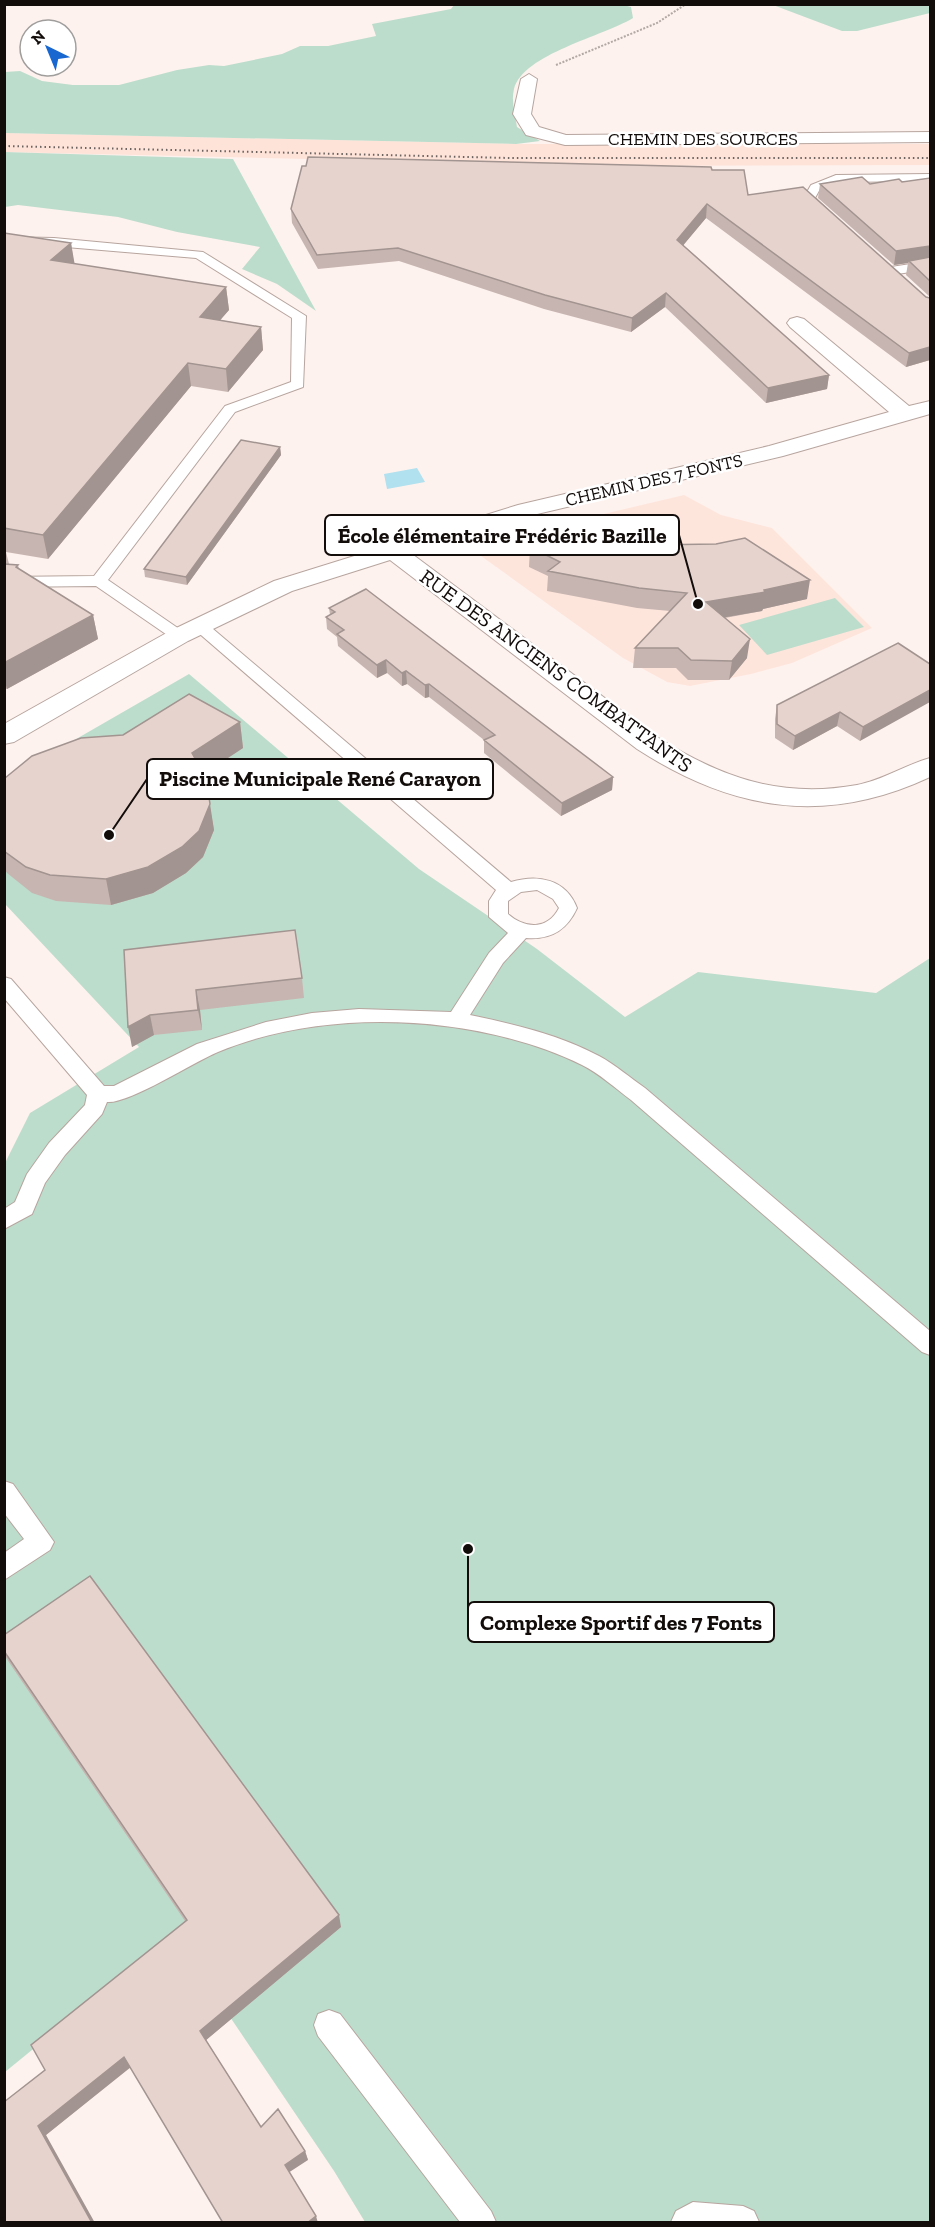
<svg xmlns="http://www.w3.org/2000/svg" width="935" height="2227" viewBox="0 0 935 2227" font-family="'Zilla Slab',serif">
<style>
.built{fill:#fee3d9}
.education{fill:#fee5dc}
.green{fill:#bdddcc}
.water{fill:#b1e0ef}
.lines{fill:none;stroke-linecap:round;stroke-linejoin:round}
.lane-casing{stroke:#b7a59f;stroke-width:2}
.street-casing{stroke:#b7a59f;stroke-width:2}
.path{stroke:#b2a8a4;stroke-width:2;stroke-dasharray:2 1.5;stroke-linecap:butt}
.lane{fill:#fff;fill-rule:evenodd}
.street{fill:#fff;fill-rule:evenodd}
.rail{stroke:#6b6360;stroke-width:2;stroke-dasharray:1.5 3;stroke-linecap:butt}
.wall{fill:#c7b5b1}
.shaded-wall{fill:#a29490}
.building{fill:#e7d3ce;stroke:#a29490;stroke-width:1.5}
.labels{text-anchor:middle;stroke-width:5;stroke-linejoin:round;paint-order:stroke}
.far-street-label{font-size:18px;fill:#120c0a;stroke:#fff}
.street-label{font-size:21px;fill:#120c0a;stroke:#fff}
.leader{fill:none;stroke:#120c0a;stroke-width:2}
.callout-dot{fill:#120c0a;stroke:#fff;stroke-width:2}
.callout{fill:#fff;stroke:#120c0a;stroke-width:2}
.callout-label{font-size:22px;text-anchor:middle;font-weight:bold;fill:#120c0a}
</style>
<rect width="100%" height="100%" fill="#fef2ee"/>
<path class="built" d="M 5,133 L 516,144 L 930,144 L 930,165 L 611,166 L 5,152 Z"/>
<path class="education" d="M 684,495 L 721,515 L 772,528 L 872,628 L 792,663 L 751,674 L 690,686 L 667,682 L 623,658 L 474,551 L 485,542 Z"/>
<path class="green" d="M 620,4 L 631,7 L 633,18 C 604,36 523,54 514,89 C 511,101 515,115 517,127 L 540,141 L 516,144 L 5,133 L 5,72 L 20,71 L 42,81 L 73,85 L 119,85 L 177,70 L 209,65 L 224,66 L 282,54 L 300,46 L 328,46 L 376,36 L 372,24 L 451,9 L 454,5 Z
M 773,5 L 930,5 L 930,13 L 857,31 L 842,31 Z
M 5,152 L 233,159 L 316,311 L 277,284 L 242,269 L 260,247 L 177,232 L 118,217 L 18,205 L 5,207 Z
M 835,598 L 864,627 L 767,655 L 739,625 Z
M 189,674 L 419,869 L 537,949 L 625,1017 L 698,972 L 876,993 L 930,958 L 930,2222 L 365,2222 L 334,2171 L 174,1934 L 5,2072 L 4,1165 L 30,1113 L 139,1047 L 5,904 L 5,780 Z"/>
<path class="water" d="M 417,468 L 425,482 L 387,489 L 384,474 Z"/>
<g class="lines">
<g class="lane-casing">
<path id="lane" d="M 836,175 L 930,174 L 930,181 L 837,182 L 820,189 L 815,198 L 832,214 L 822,217 L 803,199 L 811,185 Z
M 4,237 L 54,238 L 203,252 L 306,316 L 303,387 L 235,412 L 108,580 L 185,633 L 187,636 L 185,639 L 173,639 L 96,586 L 4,587 L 4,577 L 94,576 L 225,406 L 291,382 L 292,318 L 196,258 L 54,246 L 4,245 Z
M 930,261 L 930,269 L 891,275 L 885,271 L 891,267 Z
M 200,621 L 206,623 L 511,882 C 538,874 566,879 577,908 C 567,930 551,940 526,938 L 503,963 L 470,1015 C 514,1024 560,1035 599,1056 C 616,1065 630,1078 645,1088 L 930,1331 L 930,1355 L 922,1352 L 631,1100 C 615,1088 600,1074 582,1065 C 477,1014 326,1007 218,1052 C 192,1063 129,1104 107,1102 L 102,1114 L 65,1155 L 45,1183 L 32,1214 L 4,1229 L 4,1209 L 15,1202 L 27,1174 L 49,1143 L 85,1105 L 87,1095 L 4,998 L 4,977 L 11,979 L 104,1086 L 114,1086 L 197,1044 L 266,1022 L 312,1013 L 359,1009 L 451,1012 L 489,953 L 508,933 L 489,917 L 489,901 L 496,890 L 194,629 L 192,626 L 194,623 ZM 537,890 L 553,899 L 559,908 C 548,930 525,929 508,914 L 508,901 L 521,892 Z
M 4,1481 L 13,1484 L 54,1542 L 50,1550 L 4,1580 L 4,1553 L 24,1539 L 4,1513 Z
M 329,2010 L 340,2014 L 491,2211 L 496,2222 L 460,2222 L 318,2036 L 314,2025 L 318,2014 Z
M 693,2202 L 743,2206 L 754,2211 L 759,2222 L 671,2222 L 676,2211 Z"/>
</g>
<g class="street-casing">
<path id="street" d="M 529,74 L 537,79 L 531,114 L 539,127 L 566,135 L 930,132 L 930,142 L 565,145 L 526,135 L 513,114 L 521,79 Z
M 797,317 L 804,319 L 909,406 L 930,401 L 930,414 L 783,456 L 533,515 L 412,554 L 657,737 C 720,777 780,799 857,785 C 883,780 905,765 930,758 L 930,777 C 825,826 733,811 637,749 L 390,560 L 292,591 L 188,641 L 14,742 L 4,744 L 4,724 L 170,631 L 274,581 L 518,505 L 769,446 L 889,412 L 790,327 L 787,323 L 790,319 Z"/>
</g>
<path class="path" d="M 556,65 L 657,23 L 686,4"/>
<use href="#lane" class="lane"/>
<use href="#street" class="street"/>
<path class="rail" d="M 4,146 L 510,158 L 930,158"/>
</g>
<path class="wall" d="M 712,170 L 748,195 L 926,297 L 930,298 L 930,360 L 906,367 L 706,218 L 683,245 L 829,375 L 827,389 L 766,403 L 665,307 L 631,332 L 544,309 L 399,261 L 318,269 L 292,223 L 291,209 Z
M 930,178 L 930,297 L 906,275 L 908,263 L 894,265 L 818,198 L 820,184 L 870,184 L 902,182 Z
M 4,233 L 71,243 L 74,264 L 226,287 L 229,310 L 220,320 L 261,327 L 263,350 L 228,392 L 191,386 L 48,559 L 6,552 L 9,564 L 18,565 L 19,569 L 93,615 L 98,639 L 7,689 L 4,688 Z
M 280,447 L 281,455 L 187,585 L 145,577 L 144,569 Z
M 592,537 L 807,599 L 763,609 L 762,611 L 725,618 L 747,658 L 729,680 L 688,680 L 676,668 L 633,668 L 635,648 L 670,611 L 637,608 L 547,591 L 548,576 L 529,567 L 530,547 Z
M 329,608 L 613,777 L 612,790 L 561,816 L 484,753 L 484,740 L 429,697 L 425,698 L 407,684 L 402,686 L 387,673 L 377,678 L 338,646 L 337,637 L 327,629 L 326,617 L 330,615 Z
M 930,664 L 860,741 L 837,726 L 793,750 L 775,738 L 775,719 L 777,705 Z
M 240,722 L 243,748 L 204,774 L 214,830 L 203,857 L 186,873 L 153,893 L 111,905 L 56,901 L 32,893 L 7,873 L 4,868 L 4,779 Z
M 124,950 L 302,978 L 304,998 L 200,1010 L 202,1030 L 154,1035 L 132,1047 Z
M 4,1635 L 341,1927 L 206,2040 L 261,2127 L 305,2151 L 308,2160 L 130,2067 L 46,2135 L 4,2223 L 45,2070 L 185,1921 L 4,1655 Z"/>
<path class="shaded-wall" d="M 707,204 L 706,218 L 676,254 L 677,240 Z
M 71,243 L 75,266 L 51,260 Z
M 930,246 L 930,259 L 909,261 L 908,263 L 894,265 L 896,251 Z
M 226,287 L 229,310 L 203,340 L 200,317 Z
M 666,293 L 665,307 L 631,332 L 632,318 Z
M 261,327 L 263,350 L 228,392 L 226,369 Z
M 930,347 L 930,360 L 906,367 L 909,353 Z
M 188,363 L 191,386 L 48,559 L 43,535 Z
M 829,375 L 827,389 L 766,403 L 768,388 Z
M 280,447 L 281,455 L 187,585 L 186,577 Z
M 810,580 L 807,599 L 763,609 L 762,611 L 703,621 L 706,602 Z
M 93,615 L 98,639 L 7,689 L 4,678 L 4,663 Z
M 750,639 L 747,658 L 729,680 L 732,661 Z
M 386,660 L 387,673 L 377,678 L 377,665 Z
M 406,671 L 407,684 L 402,686 L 402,673 Z
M 429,684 L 429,697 L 425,698 L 425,685 Z
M 930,690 L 930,702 L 860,741 L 863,727 Z
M 840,712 L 837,726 L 793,750 L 795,736 Z
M 240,722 L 243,748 L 196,779 L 192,753 Z
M 613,777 L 612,790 L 561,816 L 562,803 Z
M 206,778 L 214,830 L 203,857 L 186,873 L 153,893 L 111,905 L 106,879 Z
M 196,990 L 200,1010 L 202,1030 L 198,1010 Z
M 150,1015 L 154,1035 L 132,1047 L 128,1027 Z
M 339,1915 L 341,1927 L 205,2041 L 200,2031 Z
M 124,2057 L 131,2067 L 46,2135 L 95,2223 L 92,2223 L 38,2126 Z
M 305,2151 L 308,2160 L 288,2173 L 285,2165 Z
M 316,2216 L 318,2223 L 307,2223 Z"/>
<path class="building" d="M 308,157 L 711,167 L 712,170 L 744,170 L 748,195 L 803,187 L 926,297 L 930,298 L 930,347 L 909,353 L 707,204 L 677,240 L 829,375 L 768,388 L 666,293 L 632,318 L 545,295 L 398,248 L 317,255 L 291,209 L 302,166 L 306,166 Z
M 862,177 L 870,184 L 899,179 L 902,182 L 930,178 L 930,246 L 896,251 L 820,184 Z
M 4,233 L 71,243 L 51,260 L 226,287 L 200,317 L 261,327 L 226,369 L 188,363 L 43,535 L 4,528 Z
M 930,257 L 930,281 L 909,261 Z
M 241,440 L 280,447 L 186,577 L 144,569 Z
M 574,530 L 592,537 L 603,530 L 648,545 L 716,544 L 745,538 L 810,580 L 764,590 L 765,592 L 706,602 L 750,639 L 732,661 L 691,660 L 678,648 L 635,648 L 687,593 L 639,588 L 548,571 L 560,562 L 530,547 Z
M 4,564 L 18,565 L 16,567 L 93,615 L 4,663 Z
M 366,589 L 613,777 L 562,803 L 484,740 L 495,735 L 429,684 L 425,685 L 406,671 L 402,673 L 386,660 L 377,665 L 337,634 L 344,630 L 326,617 L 335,612 L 329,608 Z
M 898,643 L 930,664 L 930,690 L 863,727 L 840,712 L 795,736 L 777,724 L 777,705 Z
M 189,694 L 240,722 L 192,753 L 206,778 L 210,804 L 199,831 L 182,847 L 148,867 L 106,879 L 50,875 L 26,867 L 4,851 L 5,778 L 32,756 L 81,738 L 123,735 Z
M 295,930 L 302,978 L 196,990 L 198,1010 L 150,1015 L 128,1027 L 124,950 Z
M 90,1576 L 339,1915 L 200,2031 L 261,2127 L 278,2109 L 305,2151 L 285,2165 L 316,2216 L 307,2223 L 223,2223 L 124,2057 L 38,2126 L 92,2223 L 4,2223 L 4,2102 L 45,2070 L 31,2045 L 187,1920 L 4,1651 L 4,1635 Z"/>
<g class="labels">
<g class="far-street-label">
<text x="703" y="145">CHEMIN DES SOURCES</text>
<text transform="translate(654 480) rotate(-13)" y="6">CHEMIN DES 7 FONTS</text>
</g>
<g class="street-label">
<text transform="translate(556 671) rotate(36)" y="7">RUE DES ANCIENS COMBATTANTS</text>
</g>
</g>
<path class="leader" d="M698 604L679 535M109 835L147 779M468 1549L468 1622"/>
<g class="callout-dot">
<circle cx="698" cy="604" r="6"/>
<circle cx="109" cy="835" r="6"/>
<circle cx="468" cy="1549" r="6"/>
</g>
<g class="callout">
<rect x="325" y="515" width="354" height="40" rx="6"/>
<rect x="147" y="759" width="346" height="40" rx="6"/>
<rect x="468" y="1602" width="306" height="40" rx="6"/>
</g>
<g class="callout-label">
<text x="502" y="543">École élémentaire Frédéric Bazille</text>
<text x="320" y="786">Piscine Municipale René Carayon</text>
<text x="621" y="1630">Complexe Sportif des 7 Fonts</text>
</g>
<rect width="935" height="2227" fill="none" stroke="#120c0a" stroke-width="12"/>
<g transform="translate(48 48) rotate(317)"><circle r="28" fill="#ffffff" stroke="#a09e9d" stroke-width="1.5"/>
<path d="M0-4.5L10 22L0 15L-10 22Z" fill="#1866d0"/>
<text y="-9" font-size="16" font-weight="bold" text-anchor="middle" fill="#120c0a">N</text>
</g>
</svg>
